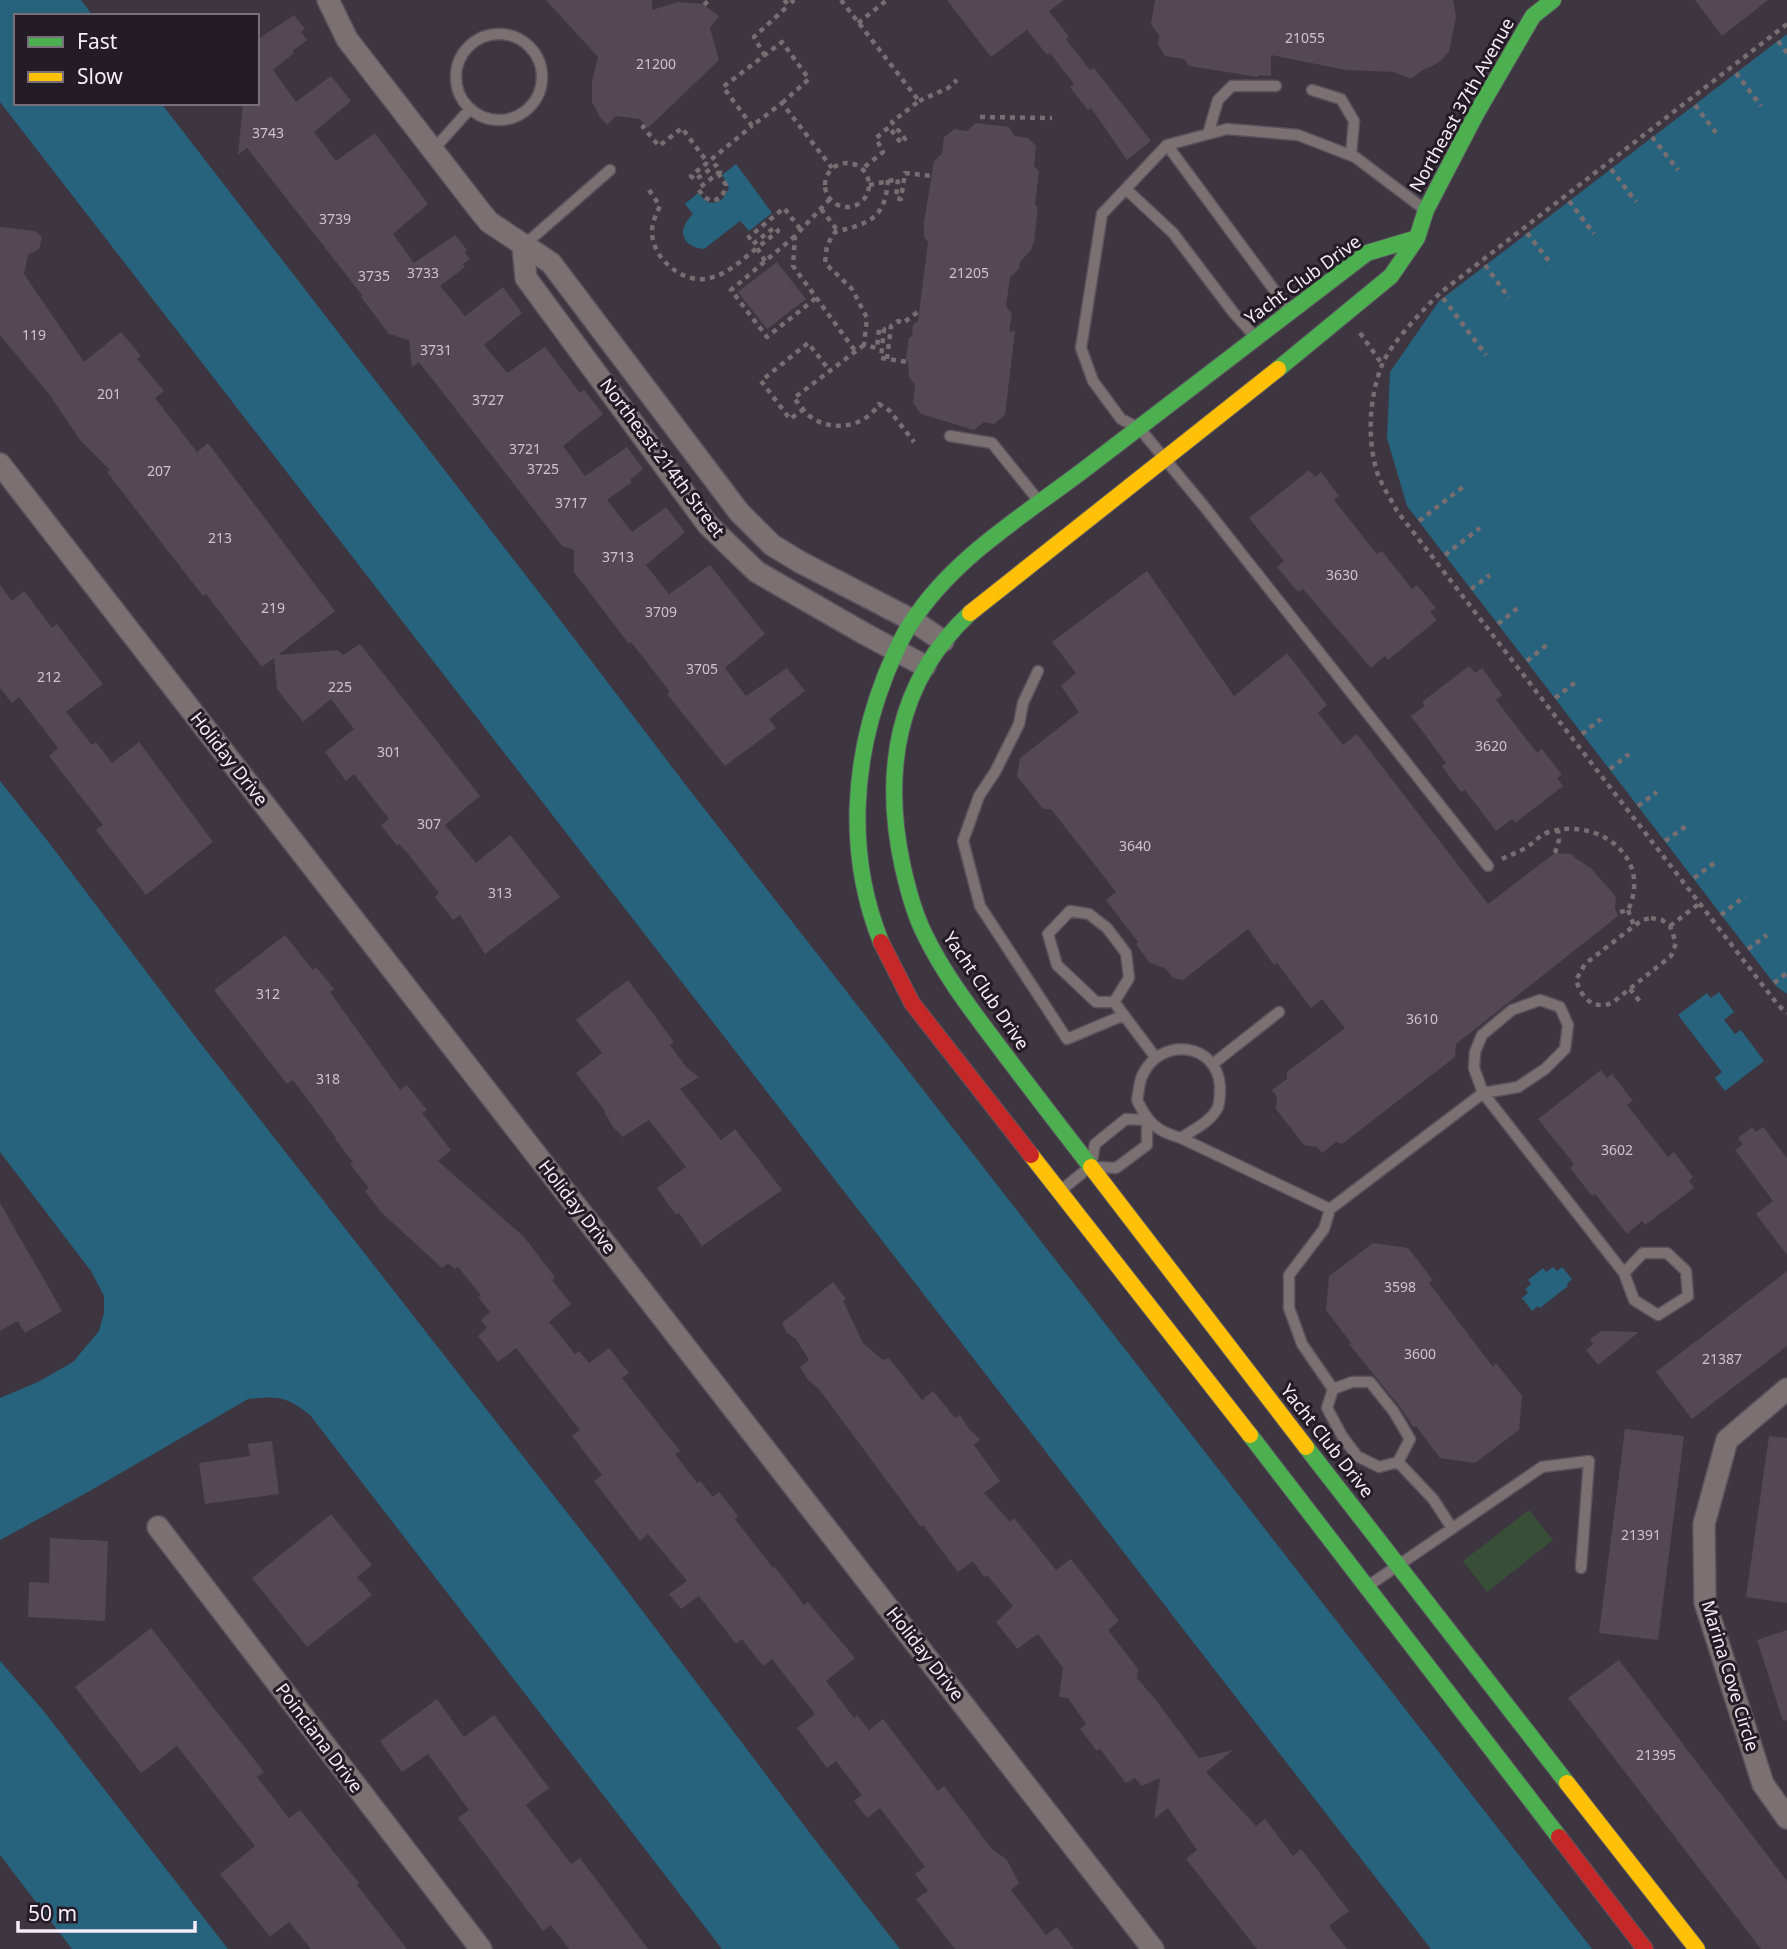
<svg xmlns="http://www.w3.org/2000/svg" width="1787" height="1949" viewBox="0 0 1787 1949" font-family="'Noto Sans',sans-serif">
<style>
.green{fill:#394e36}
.water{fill:#28637d}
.building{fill:#544854}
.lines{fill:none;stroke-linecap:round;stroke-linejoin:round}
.lane-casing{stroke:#5a535d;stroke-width:13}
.street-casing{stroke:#5a535d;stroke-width:24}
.fast-casing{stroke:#5a535d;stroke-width:18}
.slow-casing{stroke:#5a535d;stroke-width:18}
.jam-casing{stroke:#5a535d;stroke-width:18}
.path{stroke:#766e71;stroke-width:4.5;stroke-dasharray:5 5;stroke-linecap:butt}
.lane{stroke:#7b7172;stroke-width:10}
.street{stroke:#7b7172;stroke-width:21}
.fast{stroke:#4caf50;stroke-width:16}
.slow{stroke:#ffc107;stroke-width:16}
.jam{stroke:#c62828;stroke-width:16}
.labels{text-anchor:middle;stroke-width:6;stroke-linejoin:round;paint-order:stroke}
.number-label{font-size:14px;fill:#cec3d0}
.street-label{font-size:18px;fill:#f6ecfa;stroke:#231b25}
</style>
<rect width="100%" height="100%" fill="#3d3540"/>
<path class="green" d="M 1529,1510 L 1553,1540 L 1487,1592 L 1463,1561 Z"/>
<path class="water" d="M 0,0 L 81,0 L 93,16 L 16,16 L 16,103 L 161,103 L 551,608 L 685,784 L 1592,1949 L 1431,1949 L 0,102 Z
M 1787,34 L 1787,994 L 1776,986 L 1407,506 L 1387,438 L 1390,372 L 1439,301 Z
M 736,164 L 772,213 L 749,231 L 740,221 L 704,249 C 680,246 677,229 693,214 L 685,204 L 698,193 L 707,202 C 720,205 725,198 729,187 L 722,175 Z
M 0,781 L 50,844 L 194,1035 L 601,1556 L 822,1849 L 900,1949 L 722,1949 L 310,1415 C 286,1396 278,1396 248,1399 L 88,1492 L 0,1540 L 0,1398 L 38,1382 L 73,1362 L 99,1331 L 104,1313 L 104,1296 L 91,1271 L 0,1152 Z
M 1719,992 L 1734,1012 L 1724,1020 L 1735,1034 L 1741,1030 L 1764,1061 L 1725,1091 L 1715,1078 L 1722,1072 L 1678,1015 L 1707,993 L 1711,998 Z
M 1553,1267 L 1557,1271 L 1562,1267 L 1572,1279 L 1567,1284 L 1568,1286 L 1540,1308 L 1538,1306 L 1532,1311 L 1522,1298 L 1528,1293 L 1525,1289 L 1531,1284 L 1528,1280 L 1543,1268 L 1546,1272 Z
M 0,1661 L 42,1709 L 228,1949 L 72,1949 L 0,1855 Z"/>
<path class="building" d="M 546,0 L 652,0 L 652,10 L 678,2 L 702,4 L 719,16 L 710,28 L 719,60 L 648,128 L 640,119 L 616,116 L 607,125 L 600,117 L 592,102 L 592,81 L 598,57 Z
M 947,0 L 1064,0 L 1049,11 L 1069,37 L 1066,39 L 1090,70 L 1094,68 L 1151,141 L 1127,160 L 1091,108 L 1088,110 L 1070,87 L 1074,84 L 1050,53 L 1047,55 L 1027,30 L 991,57 Z
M 1155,0 L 1453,0 L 1456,17 L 1449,52 L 1438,63 L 1421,71 L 1411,79 L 1394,72 L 1346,70 L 1271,55 L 1271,76 L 1260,75 L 1257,77 L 1189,66 L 1184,59 L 1165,56 L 1158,45 L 1159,35 L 1151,24 Z
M 1695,0 L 1768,0 L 1722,36 Z
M 294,15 L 305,29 L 301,32 L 307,40 L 292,51 L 294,53 L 273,70 L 296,102 L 331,76 L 351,101 L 314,132 L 336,161 L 375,133 L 428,204 L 393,234 L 414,263 L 455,235 L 467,250 L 465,252 L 470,259 L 463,264 L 465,267 L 440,286 L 465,316 L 503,287 L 522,313 L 484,345 L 507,373 L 545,347 L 580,393 L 584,390 L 603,414 L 563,446 L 585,476 L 627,447 L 643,469 L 630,480 L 632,482 L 607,500 L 632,532 L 666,507 L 685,532 L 646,565 L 669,594 L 710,565 L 765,634 L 725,668 L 746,696 L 787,668 L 805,691 L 769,719 L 776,728 L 725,766 L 667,694 L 670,692 L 631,642 L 629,644 L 574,572 L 574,550 L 562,546 L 419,362 L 412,367 L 409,340 L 389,334 L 361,297 L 362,295 L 247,148 L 238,155 L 243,103 L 257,103 L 257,40 Z
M 976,123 L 1009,127 L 1015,136 L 1028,138 L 1036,146 L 1034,166 L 1039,171 L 1035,205 L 1038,207 L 1034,241 L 1031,250 L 1020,262 L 1019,269 L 1010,277 L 1006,306 L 1012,314 L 1009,332 L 1015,331 L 1005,415 L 994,424 L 984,422 L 974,430 L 921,414 L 913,403 L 915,385 L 909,377 L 908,362 L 906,359 L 909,338 L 912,336 L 913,325 L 918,321 L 928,242 L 924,237 L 924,222 L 934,161 L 942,154 L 944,137 L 955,129 L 967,131 Z
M 0,227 L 35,231 L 42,237 L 39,249 L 28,255 L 24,274 L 84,362 L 121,332 L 141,356 L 137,359 L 164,391 L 155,398 L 197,452 L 208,443 L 335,611 L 278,655 L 337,650 L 343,655 L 360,644 L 480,796 L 445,825 L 476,863 L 510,835 L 560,897 L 485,954 L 460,915 L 453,920 L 435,897 L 439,893 L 409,855 L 399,844 L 397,846 L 381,825 L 389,819 L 354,774 L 346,781 L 325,752 L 354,729 L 331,699 L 303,722 L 277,689 L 274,658 L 262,667 L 206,594 L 203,596 L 147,524 L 107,472 L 110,470 L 80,440 L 49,394 L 0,335 Z
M 777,262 L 806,299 L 767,329 L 738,292 Z
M 1309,470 L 1315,477 L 1321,472 L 1339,496 L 1334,500 L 1377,554 L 1382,551 L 1412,589 L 1417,585 L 1436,608 L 1430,612 L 1437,620 L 1388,660 L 1385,656 L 1371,668 L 1303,589 L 1298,592 L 1277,567 L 1284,561 L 1249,518 Z
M 1147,571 L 1234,696 L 1287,653 L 1327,705 L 1318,713 L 1343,745 L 1357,734 L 1488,904 L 1555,853 L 1572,854 L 1575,858 L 1591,868 L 1616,897 L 1615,908 L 1618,916 L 1456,1044 L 1455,1057 L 1342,1144 L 1336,1142 L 1322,1153 L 1317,1147 L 1304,1145 L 1276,1109 L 1277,1097 L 1272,1090 L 1287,1079 L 1287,1072 L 1345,1028 L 1322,999 L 1311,1008 L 1277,963 L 1274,965 L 1248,929 L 1183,980 L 1173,978 L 1166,969 L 1149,962 L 1136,944 L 1138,942 L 1106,900 L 1116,892 L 1051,809 L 1043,809 L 1017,776 L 1020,758 L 1079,712 L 1061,686 L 1076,673 L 1052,642 Z
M 0,585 L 12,601 L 24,591 L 52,628 L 57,624 L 103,684 L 66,712 L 92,745 L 96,742 L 112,763 L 139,742 L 213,842 L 146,895 L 96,830 L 103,825 L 49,756 L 58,748 L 19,697 L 12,703 L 0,688 Z
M 1469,666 L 1475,673 L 1482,668 L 1502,695 L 1496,700 L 1537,753 L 1542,749 L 1562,775 L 1557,778 L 1563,786 L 1515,823 L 1512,819 L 1496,831 L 1465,790 L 1461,792 L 1442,766 L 1446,763 L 1411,716 L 1425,706 L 1422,702 Z
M 285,935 L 313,970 L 316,967 L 334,989 L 330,992 L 400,1090 L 407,1085 L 427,1110 L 422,1113 L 451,1150 L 438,1161 L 524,1237 L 555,1277 L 552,1280 L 571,1304 L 549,1322 L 575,1354 L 579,1351 L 589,1363 L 609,1348 L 629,1373 L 622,1378 L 680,1451 L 675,1454 L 697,1483 L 700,1481 L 713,1497 L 719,1492 L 738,1516 L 735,1519 L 773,1568 L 775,1567 L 804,1605 L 808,1602 L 855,1658 L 826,1681 L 854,1718 L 857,1715 L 869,1730 L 883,1719 L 938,1791 L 944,1786 L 991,1848 L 1007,1860 L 1019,1883 L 1011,1890 L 1046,1935 L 1057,1927 L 1074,1949 L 955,1949 L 916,1899 L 928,1891 L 915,1874 L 925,1867 L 880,1808 L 867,1818 L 854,1801 L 862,1795 L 836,1761 L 827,1768 L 797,1728 L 815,1714 L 772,1659 L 763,1666 L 742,1639 L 736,1644 L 699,1596 L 681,1609 L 669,1594 L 687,1581 L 648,1534 L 640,1541 L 594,1481 L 602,1475 L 572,1436 L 580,1430 L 516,1348 L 498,1362 L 478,1336 L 487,1328 L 481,1320 L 490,1312 L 478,1297 L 481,1295 L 458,1267 L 455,1269 L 448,1263 L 442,1268 L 381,1212 L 365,1191 L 369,1188 L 350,1164 L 353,1162 L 335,1139 L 336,1138 L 293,1080 L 287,1084 L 214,990 Z
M 628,980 L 674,1042 L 670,1045 L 687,1068 L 699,1077 L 680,1089 L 721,1140 L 735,1129 L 782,1190 L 702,1246 L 679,1213 L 676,1215 L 657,1188 L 686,1167 L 649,1120 L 623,1137 L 613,1127 L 604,1112 L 605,1111 L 576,1073 L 602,1053 L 576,1020 Z
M 1601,1070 L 1607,1078 L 1612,1074 L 1633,1101 L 1627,1105 L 1668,1157 L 1674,1152 L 1693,1177 L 1689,1181 L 1694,1188 L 1645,1225 L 1642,1221 L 1627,1234 L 1595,1194 L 1592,1196 L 1570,1168 L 1574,1164 L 1538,1119 Z
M 1752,1127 L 1756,1132 L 1763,1127 L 1787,1158 L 1787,1255 L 1756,1214 L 1773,1201 L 1735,1150 L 1743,1144 L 1738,1138 Z
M 0,1203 L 62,1311 L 25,1333 L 18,1321 L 0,1331 Z
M 1373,1243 L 1408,1248 L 1433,1280 L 1429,1283 L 1493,1367 L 1496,1363 L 1522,1396 L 1519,1430 L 1475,1463 L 1440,1458 L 1416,1426 L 1414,1428 L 1400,1407 L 1349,1344 L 1351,1343 L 1326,1310 L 1329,1276 Z
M 1787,1271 L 1787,1346 L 1692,1419 L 1656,1372 Z
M 833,1282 L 846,1299 L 843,1301 L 863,1343 L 883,1360 L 889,1358 L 922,1400 L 933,1391 L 955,1418 L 960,1415 L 969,1429 L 980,1439 L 974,1445 L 1000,1481 L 984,1493 L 1010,1522 L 1014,1518 L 1056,1570 L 1071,1559 L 1119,1621 L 1108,1630 L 1138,1669 L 1137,1678 L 1155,1699 L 1199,1758 L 1233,1750 L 1206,1772 L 1256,1826 L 1265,1819 L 1293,1856 L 1301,1849 L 1349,1911 L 1329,1926 L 1347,1949 L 1257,1949 L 1186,1859 L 1197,1850 L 1168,1808 L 1154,1819 L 1160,1778 L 1142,1786 L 1135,1778 L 1126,1783 L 1100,1749 L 1097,1751 L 1080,1729 L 1086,1724 L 1068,1698 L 1059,1697 L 1063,1668 L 1038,1634 L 1017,1649 L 996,1622 L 1013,1606 L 987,1575 L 984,1577 L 973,1561 L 958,1572 L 923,1525 L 921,1527 L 819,1389 L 808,1380 L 800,1367 L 809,1360 L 796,1339 L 787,1333 L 782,1323 Z
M 1602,1331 L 1639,1332 L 1598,1365 L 1586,1350 L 1593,1344 L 1590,1339 Z
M 1625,1429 L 1684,1436 L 1658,1640 L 1599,1633 Z
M 1769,1436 L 1787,1438 L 1787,1603 L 1746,1597 Z
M 272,1441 L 279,1494 L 205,1504 L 199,1463 L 250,1456 L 248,1444 Z
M 331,1514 L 372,1565 L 357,1577 L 372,1595 L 307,1647 L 252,1578 Z
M 50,1538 L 108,1541 L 105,1621 L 28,1617 L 29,1582 L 49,1583 Z
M 151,1628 L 264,1772 L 257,1777 L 289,1818 L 300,1810 L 359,1883 L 357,1885 L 407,1949 L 311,1949 L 289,1922 L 270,1937 L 220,1874 L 255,1846 L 177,1746 L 141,1773 L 75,1687 Z
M 1787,1630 L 1787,1720 L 1783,1721 L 1757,1640 Z
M 1619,1660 L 1787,1881 L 1787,1949 L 1761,1949 L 1568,1698 Z
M 437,1699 L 464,1737 L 494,1715 L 549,1788 L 526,1805 L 571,1864 L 580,1858 L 648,1949 L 569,1949 L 551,1925 L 543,1931 L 458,1818 L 469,1810 L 428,1754 L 402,1772 L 380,1741 Z"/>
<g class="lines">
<g class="lane-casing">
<path id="lane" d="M456 77a43 43 0 1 1 86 0a43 43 0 1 1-86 0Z
M 1312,90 L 1341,99 L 1354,121 L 1351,155
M 1208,134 L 1218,100 L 1232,86 L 1276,86
M 1167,145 L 1289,310
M 433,150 L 470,109
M 1127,190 L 1173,233 L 1233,312 L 1256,338
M 1424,209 L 1355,157 L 1298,135 L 1227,129 L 1167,145 L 1102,214 L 1081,348 L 1093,381 L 1121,419 L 1140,429 L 1203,505 L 1488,866
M 523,246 L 610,170
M 950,436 L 992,443 L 1038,500
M 1038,671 L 1023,703 L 1019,724 L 995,772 L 979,796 L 963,841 L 980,906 L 1067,1039 L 1124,1015
M 1540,1000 L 1560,1007 L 1568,1025 L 1565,1049 L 1545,1069 L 1518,1087 L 1483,1093 L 1474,1068 L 1475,1052 L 1482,1035 L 1512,1010 Z
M 1114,1002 L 1096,1002 L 1057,965 L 1048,934 L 1070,911 L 1089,914 L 1107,928 L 1126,953 L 1129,978 L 1114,1002 L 1156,1058
M 1214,1063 L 1279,1012
M 1181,1138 C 1194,1129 1211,1122 1218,1107 C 1220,1101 1220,1092 1220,1086 C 1217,1043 1162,1036 1143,1074 C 1139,1081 1139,1092 1137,1100 C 1148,1123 1156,1131 1181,1138 L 1330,1209 L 1483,1093 L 1624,1273 L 1634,1300 L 1658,1315 L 1688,1296 L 1686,1271 L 1667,1253 L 1643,1253 L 1624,1273
M 1097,1167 L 1116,1168 L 1147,1145 L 1147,1120
M 1060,1191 L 1091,1166 L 1095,1144 L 1126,1119 L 1147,1120
M 1330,1209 L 1324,1229 L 1289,1275 L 1289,1308 L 1302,1344 L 1333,1389
M 1352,1382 L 1370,1382 L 1394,1412 L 1410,1439 L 1398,1462 L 1379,1467 L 1357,1456 L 1342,1436 L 1327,1408 L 1333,1389 Z
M 1398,1462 L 1433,1499 L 1452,1528
M 1368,1586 L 1542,1467 L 1589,1461 L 1581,1568"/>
</g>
<g class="street-casing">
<path id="street" d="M 328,0 L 347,39 L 480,211 L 489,222 L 551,263 L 739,512 L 772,545 L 800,562 L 912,620 L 943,641
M 523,246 L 526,278 L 708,525 L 757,572 L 865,634 L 925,666
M 0,464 L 1153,1949
M 1787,1389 L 1727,1440 L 1704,1524 L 1705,1602 L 1763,1784 L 1787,1818
M 158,1527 L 481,1949"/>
</g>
<g class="fast-casing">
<path id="fast" d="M 1278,369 L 1391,276 L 1417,238 L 1426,210 L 1476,114 L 1533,16 L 1553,0
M 970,613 C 896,682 882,773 903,868 C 908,890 914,913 924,933 C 944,975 973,1012 1000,1048 C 1030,1088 1061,1128 1091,1167
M 881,942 C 846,855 852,760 886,674 C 895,653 904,631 918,613 C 959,555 1025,514 1081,472 C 1176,399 1272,326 1367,253 L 1417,238
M 1250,1435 L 1559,1837
M 1306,1447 L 1567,1783"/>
</g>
<g class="slow-casing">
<path id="slow" d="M 970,613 L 1278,369
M 1031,1155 L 1250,1435
M 1091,1167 L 1306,1447
M 1567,1783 L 1697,1949"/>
</g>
<g class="jam-casing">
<path id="jam" d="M 881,942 L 912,1003 L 1031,1155
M 1559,1837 L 1645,1949"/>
</g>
<path class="path" d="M 784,0 L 789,5 L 794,0
M 841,0 L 919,101 L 892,122 L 905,139 L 901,143 L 889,127 L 876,138 L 883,152 L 862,169
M 704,5 L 709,0
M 858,23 L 887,0
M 1787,24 L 1440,293 C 1423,310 1390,344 1382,365 C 1369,398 1367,439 1377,472 C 1382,486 1391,499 1397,511 L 1778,1005 L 1787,1013
M 1778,41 L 1787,53
M 765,56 L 754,37 L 789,5
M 1736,73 L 1761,106
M 919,101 L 948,88 L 957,80
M 782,103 L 809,79 L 782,42 L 723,87 L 752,126 L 782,103 L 832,168
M 1695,105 L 1719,137
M 980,117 L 1052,118
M 645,125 L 643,127 L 659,146 L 682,128 L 708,163
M 1652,137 L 1678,170
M825 185a22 22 0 1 1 44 0a22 22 0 1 1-44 0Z
M 1611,169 L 1636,202
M 718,173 L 726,185 C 724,195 721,199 711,201 L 704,197 L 698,189 L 718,173 L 720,172 L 716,165 L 695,180 L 691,176 L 752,126
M 888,180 C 885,219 870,223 835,232 L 827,245 L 825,263 L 852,289 L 867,318 L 864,345 L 877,348 L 879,329 L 884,329 L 881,358 L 908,362
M 869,185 L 898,179 L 896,198 L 901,199 L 905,173 L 932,176
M 649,190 L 660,206 C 656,214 652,223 652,232 C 652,259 684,285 710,278 C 728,274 743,259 757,248
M 830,199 L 795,236 L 793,266 L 856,352
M 1569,201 L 1594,234
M 821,209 L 838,231
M 1527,233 L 1552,265
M 795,236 L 731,290 L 767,337 L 816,298
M 765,261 L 757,248 L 778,231 L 775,227 L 753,244 L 749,237 L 784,208 L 801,230
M 1485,265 L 1509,298
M 1443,298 L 1486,355
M 1360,333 L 1382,364
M 864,345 L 794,398 C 800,405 806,415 814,419 C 835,432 866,426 879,404 L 890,411 L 914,442
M 887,359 L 891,326 L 898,321 L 903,323 L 919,311
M 804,409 L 790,419 L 761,381 L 808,343 L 830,371
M 1419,521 L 1463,487
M 1445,555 L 1480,528
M 1471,589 L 1490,575
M 1498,624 L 1520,606
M 1527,661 L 1549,643
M 1555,698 L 1577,681
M 1582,734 L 1601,719
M 1610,769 L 1629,754
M 1638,806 L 1657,792
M 1665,841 L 1689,824
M 1555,853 L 1559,840 L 1558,830
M 1502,859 C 1510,855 1519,852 1527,847 C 1535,842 1539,835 1549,832 C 1598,817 1653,857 1628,910 L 1617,913
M 1694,878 L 1717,861
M 1628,910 L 1634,926
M 1721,915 L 1745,896
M 1651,918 L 1662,920 L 1670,926 L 1676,943 L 1671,956 L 1612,1003 C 1592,1010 1582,998 1576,980 L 1585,964 L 1634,926 L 1642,920 Z
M 1670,926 L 1700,903
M 1748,949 L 1767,935
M 1774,983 L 1787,973
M 1630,989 L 1641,1003"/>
<use href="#lane" class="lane"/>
<use href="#street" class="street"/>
<use href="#fast" class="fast"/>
<use href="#slow" class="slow"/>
<use href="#jam" class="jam"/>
</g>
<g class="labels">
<g class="number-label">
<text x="1305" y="43">21055</text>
<text x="656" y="69">21200</text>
<text x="268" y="138">3743</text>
<text x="335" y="224">3739</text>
<text x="423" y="278">3733</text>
<text x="969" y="278">21205</text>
<text x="374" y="281">3735</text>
<text x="34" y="340">119</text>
<text x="436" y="355">3731</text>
<text x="109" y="399">201</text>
<text x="488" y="405">3727</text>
<text x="525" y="454">3721</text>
<text x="543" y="474">3725</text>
<text x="159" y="476">207</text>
<text x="571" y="508">3717</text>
<text x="220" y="543">213</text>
<text x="618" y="562">3713</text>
<text x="1342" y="580">3630</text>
<text x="273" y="613">219</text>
<text x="661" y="617">3709</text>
<text x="702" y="674">3705</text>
<text x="49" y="682">212</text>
<text x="340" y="692">225</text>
<text x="1491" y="751">3620</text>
<text x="389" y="757">301</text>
<text x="429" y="829">307</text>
<text x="1135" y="851">3640</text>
<text x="500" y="898">313</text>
<text x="268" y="999">312</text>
<text x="1422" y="1024">3610</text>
<text x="328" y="1084">318</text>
<text x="1617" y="1155">3602</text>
<text x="1400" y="1292">3598</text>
<text x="1420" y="1359">3600</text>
<text x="1722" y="1364">21387</text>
<text x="1641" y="1540">21391</text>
<text x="1656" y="1760">21395</text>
</g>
<g class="street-label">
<text transform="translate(1462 105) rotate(-61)" y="6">Northeast 37th Avenue</text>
<text transform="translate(1303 280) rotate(-36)" y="6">Yacht Club Drive</text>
<text transform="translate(662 458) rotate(53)" y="6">Northeast 214th Street</text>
<text transform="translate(229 759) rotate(52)" y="6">Holiday Drive</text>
<text transform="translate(986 991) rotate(56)" y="6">Yacht Club Drive</text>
<text transform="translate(577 1207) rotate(52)" y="6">Holiday Drive</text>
<text transform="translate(1327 1441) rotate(52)" y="6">Yacht Club Drive</text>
<text transform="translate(925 1654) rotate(52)" y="6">Holiday Drive</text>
<text transform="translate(1730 1676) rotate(73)" y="6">Marina Cove Circle</text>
<text transform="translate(319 1738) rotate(53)" y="6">Poinciana Drive</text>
</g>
</g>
<rect x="14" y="14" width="245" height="91" fill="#231b25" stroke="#776f7a" stroke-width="2"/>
<rect x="28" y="37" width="35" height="10" fill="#4caf50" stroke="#776f7a" stroke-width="2"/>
<text x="77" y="49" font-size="21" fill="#f6ecfa">Fast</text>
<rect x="28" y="72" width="35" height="10" fill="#ffc107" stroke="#776f7a" stroke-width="2"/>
<text x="77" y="84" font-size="21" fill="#f6ecfa">Slow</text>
<path d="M18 1921v10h177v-10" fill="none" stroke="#f6ecfa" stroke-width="3.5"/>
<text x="28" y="1921" font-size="21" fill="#f6ecfa" stroke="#231b25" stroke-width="5" paint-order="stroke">50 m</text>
</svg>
